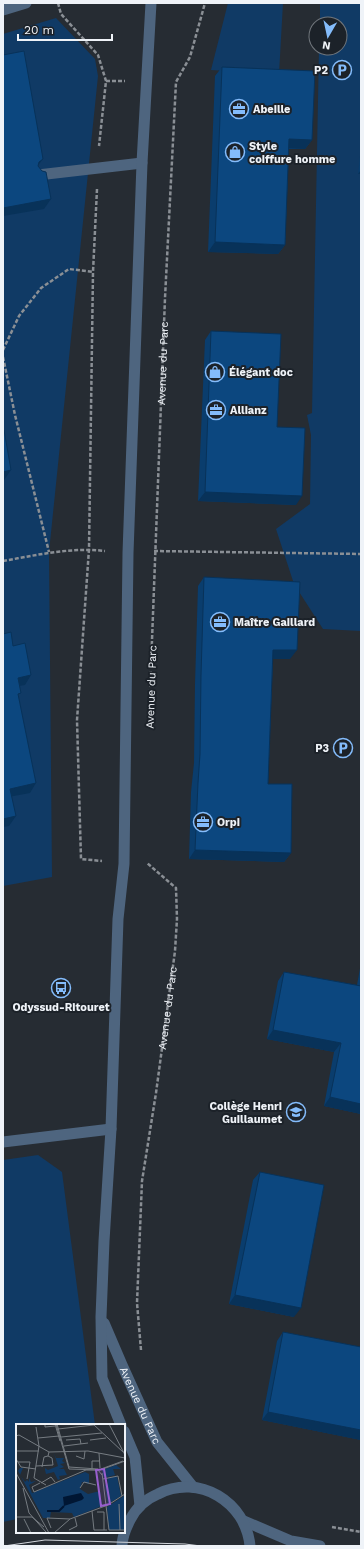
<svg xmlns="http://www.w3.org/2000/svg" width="364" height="1549" viewBox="0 0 364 1549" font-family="'Work Sans',sans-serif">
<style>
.green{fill:#103a65}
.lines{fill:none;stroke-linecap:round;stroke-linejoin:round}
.path{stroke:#8a8f95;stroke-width:2.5;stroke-dasharray:4 2;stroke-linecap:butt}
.service{stroke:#4e657f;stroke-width:11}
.minor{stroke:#4e657f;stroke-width:11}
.tertiary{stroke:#4e657f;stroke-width:11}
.tram{stroke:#d3d7dd;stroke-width:1}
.wall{fill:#0a3d6d}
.shaded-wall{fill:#083259}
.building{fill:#0c477f;stroke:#083259}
.labels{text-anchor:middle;stroke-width:4;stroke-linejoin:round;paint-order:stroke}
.poi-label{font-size:11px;font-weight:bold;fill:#eff3f8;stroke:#1c2229;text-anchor:start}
.street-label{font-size:11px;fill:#eff3f8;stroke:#1c2229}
.inset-river{fill:none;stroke:#001633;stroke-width:2}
.inset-road{fill:none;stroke:#767c82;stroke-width:1}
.view{fill:#985ecd;fill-opacity:0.15;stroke:#985ecd;stroke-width:2}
.inset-edge{fill:none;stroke:#eff3f8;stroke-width:2}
</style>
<rect width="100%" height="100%" fill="#262c33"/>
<path class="green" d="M 228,3 L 283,3 L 279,74 L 211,70 Z
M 320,3 L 361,3 L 361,631 L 323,629 L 294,584 L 276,529 L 310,504 L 311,435 L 307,415 L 312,413 L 319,48 L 340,48 L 340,24 L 320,24 Z
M 56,18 L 95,59 L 98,76 L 49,552 L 52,877 L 3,886 L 3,34 Z
M 38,1155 L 62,1172 L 95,1425 L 17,1425 L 17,1519 L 3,1522 L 3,1160 Z"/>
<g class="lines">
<g class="path">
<path d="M 58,3 L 61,14 L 98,55 L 106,81 L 99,146"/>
<path d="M 106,81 L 125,81"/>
<path d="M 97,189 L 93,272 L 89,549 L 77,720 L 81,859 L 102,861"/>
<path d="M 3,350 L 19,316 L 41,288 L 69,269 L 93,272"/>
<path d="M 3,357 L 15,415 L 49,552"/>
<path d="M 154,551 L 361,554"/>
<path d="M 3,561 C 37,555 71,547 105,551"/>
<path id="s1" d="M 150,693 L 165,298 L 176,82 L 190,57 L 205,3"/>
<path id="s2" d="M 141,1350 L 137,1303 L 142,1181 L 156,1093 L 175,951 L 177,919 L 176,888 L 147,863"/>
<path d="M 332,1527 L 361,1532"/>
</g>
<path class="service" d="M 38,175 L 142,163"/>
<path class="minor" d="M 3,10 L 26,3
M 3,1142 L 111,1129"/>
<g class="tertiary">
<path id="s3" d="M 104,1323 L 122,1365 L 157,1442 L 193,1487"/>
<path d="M 121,1425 L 102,1378 L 101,1317 L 104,1241 L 111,1129 L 118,919 L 124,864 L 128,553 L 142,163 L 151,3"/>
<path d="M 124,1431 L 135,1457 L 140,1506"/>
<path d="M 244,1521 L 291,1541 L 320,1546"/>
<path d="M 122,1546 C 122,1537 126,1528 130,1520 C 136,1508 146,1499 158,1494 C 199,1473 246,1502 250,1546"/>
</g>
<path class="tram" d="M 4,1546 L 45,1540 L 185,1544 L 201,1546"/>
</g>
<path class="wall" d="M 222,67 L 312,140 L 305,149 L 289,149 L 285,245 L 278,254 L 208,252 L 215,76 Z
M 361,148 L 361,174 L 358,174 Z
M 211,331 L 277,427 L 296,505 L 198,501 L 205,340 Z
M 204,577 L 290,659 L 273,659 L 268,784 L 291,853 L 284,862 L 189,859 L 191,792 L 194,763 L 195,684 L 198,586 Z
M 361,963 L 361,1114 L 324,1106 L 334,1052 L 267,1039 L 278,981 L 284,972 L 357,985 Z
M 260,1172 L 294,1317 L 229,1304 L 253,1180 Z
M 283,1332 L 361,1347 L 361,1440 L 262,1420 L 277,1341 Z"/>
<path class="shaded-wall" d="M 289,139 L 312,140 L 305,149 L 283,148 Z
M 43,159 L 36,168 L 39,162 Z
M 361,170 L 361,174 L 358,174 Z
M 51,199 L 44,209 L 3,216 L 3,208 Z
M 215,242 L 285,245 L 278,254 L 208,252 Z
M 11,470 L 4,480 L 3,480 L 3,472 Z
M 205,492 L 302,496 L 296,505 L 198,501 Z
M 273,650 L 297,650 L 290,659 L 267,659 Z
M 31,675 L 25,685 L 12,687 L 18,678 Z
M 36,783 L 30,793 L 3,798 L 10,789 Z
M 16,816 L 9,826 L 3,827 L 3,819 Z
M 195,850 L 291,853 L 284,862 L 189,859 Z
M 273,1030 L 341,1043 L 334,1052 L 267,1039 Z
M 330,1097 L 361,1104 L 361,1114 L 324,1106 Z
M 235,1295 L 301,1308 L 294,1317 L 229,1304 Z
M 268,1412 L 361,1430 L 361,1440 L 262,1420 Z"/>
<path class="building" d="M 24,51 L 43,159 L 39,162 L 38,166 L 42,171 L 46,172 L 51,199 L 3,208 L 3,55 Z
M 222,67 L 315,71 L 312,140 L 289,139 L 285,245 L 215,242 Z
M 211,331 L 281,334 L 277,427 L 305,428 L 302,496 L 205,492 Z
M 4,430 L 11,470 L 3,472 L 3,431 Z
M 204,577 L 300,582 L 297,650 L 273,650 L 268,784 L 292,784 L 291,853 L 195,850 L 198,783 L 200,754 L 201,675 Z
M 11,632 L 13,646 L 25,643 L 31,675 L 18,678 L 21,693 L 18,694 L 36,783 L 10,789 L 16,816 L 3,819 L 3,634 Z
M 284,972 L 361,986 L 361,1104 L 330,1097 L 341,1043 L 273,1030 Z
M 260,1172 L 324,1185 L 301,1308 L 235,1295 Z
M 283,1332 L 361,1347 L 361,1430 L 268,1412 Z"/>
<defs>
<g id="parking-ring" transform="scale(1)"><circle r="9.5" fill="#1c2229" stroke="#84bcfb" stroke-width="1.5"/><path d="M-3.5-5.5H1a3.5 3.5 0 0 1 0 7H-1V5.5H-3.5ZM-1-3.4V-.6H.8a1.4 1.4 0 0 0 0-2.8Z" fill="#84bcfb"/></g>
<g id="office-ring" transform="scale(1)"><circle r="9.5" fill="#1c2229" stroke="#84bcfb" stroke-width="1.5"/><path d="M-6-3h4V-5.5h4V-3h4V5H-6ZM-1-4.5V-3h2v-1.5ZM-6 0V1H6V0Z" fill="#84bcfb"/></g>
<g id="shop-ring" transform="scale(1)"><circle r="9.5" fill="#1c2229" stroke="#84bcfb" stroke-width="1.5"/><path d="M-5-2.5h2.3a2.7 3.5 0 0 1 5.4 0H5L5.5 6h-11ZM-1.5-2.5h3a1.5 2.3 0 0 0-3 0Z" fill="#84bcfb"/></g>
<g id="bus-ring" transform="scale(1)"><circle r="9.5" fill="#1c2229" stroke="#84bcfb" stroke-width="1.5"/><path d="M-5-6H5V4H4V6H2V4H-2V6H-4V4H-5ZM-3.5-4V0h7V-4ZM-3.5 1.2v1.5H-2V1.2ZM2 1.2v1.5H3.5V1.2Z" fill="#84bcfb"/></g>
<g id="school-ring" transform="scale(1)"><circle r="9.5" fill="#1c2229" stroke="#84bcfb" stroke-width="1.5"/><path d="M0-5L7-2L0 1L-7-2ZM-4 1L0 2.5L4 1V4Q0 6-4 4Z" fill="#84bcfb"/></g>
</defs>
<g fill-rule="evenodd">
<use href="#parking-ring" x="342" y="70"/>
<use href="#office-ring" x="239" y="109"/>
<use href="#shop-ring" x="235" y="152"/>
<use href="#shop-ring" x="215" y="372"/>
<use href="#office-ring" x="216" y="410"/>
<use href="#office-ring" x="220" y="622"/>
<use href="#parking-ring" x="343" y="748"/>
<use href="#office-ring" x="203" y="822"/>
<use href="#bus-ring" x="61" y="988"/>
<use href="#school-ring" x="296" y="1112"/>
</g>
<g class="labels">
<g class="poi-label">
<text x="328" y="74" text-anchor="end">P2</text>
<text x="253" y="113">Abeille</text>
<text x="249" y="150">Style<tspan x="249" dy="13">coiffure homme</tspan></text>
<text x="229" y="376">Élégant doc</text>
<text x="230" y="414">Allianz</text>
<text x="234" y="626">Maître Gaillard</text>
<text x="329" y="752" text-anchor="end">P3</text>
<text x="217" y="826">Orpi</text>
<text x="61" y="1011" text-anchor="middle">Odyssud-Ritouret</text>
<text x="282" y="1110" text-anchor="end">Collège Henri<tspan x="282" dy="13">Guillaumet</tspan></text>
</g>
<g class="street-label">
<text dy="4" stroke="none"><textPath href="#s1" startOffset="330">Avenue du Parc</textPath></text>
<text transform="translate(151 687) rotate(-88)" y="4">Avenue du Parc</text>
<text dy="4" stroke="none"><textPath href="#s2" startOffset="344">Avenue du Parc</textPath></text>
<text dy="4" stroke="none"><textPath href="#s3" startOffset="90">Avenue du Parc</textPath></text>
</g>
</g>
<g transform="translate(16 1424)">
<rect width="109" height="109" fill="#262c33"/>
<path d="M 38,29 L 40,34 L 48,34 L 46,37 L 49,39 L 44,40 L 48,43 L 43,45 L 48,45 L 51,51 L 43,52 L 42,48 L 44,55 L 42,56 L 38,48 L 30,50 L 29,46 L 29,44 L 32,46 L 42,42 ZM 100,41 L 105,45 L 94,45 L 97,45 L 99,51 L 88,54 L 86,46 ZM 0,43 L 2,47 L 4,44 L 7,44 L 4,51 L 9,58 L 11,56 L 13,58 L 13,54 L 15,58 L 20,57 L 13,61 L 16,69 L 69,48 L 73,50 L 73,60 L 66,58 L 64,65 L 72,70 L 84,67 L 86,82 L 58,93 L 56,89 L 35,88 L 34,94 L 27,94 ZM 101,52 L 105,72 L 92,80 L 89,61 L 92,59 L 91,54 ZM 109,71 L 109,106 L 93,106 L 91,83 Z" fill="#103a65"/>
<path d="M 65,69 L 68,74 L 66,76 L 48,82 L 47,73 Z" fill="#001633"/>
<path class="inset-river" d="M 31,87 L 43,87 L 48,82"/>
<path class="inset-road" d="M 29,0 L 29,3 L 39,2M 39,0 L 44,17M 40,0 L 53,45 L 84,46 L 109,37M 41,0 L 53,43 L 82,45M 77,0 L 107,28M 93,0 L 109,31M 20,3 L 23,22 L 18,54 L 30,61M 42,5 L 78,1M 0,12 L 3,11 L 33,28 L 72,27 L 109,34M 45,13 L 86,9M 22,14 L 43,12M 50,16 L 64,15 L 65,20M 74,16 L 90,14M 48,22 L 72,19M 0,27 L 23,27M 83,29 L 84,44M 60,32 L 68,35 L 69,27M 0,35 L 5,43 L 20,45M 2,38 L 14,38 L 11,55M 20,42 L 37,41 L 36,34 L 32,32 L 33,28M 26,43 L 28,33 L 32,32M 76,45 L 76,37 L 83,37M 85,45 L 107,37M 0,49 L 33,109M 86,49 L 93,106M 87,55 L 102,52 L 106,72M 24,59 L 16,63 L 18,68 L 70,46 L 82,46 L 86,51M 25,59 L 35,53 L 39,58M 7,64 L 13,89 L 30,108M 64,64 L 68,58 L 80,61M 103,80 L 104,106M 76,87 L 78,106M 81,88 L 88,88 L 88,106M 1,93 L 16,93 L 28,103M 8,95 L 15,109M 35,104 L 31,94 L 54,95M 53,106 L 61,102 L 59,94M 78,106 L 91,106M 93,106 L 109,106M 38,109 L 54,95 L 92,81 L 109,70"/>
<path class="view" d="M 88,45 L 94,80 L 85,82 L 80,46 Z"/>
<rect width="109" height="109" class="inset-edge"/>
</g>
<rect width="364" height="1549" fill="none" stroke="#eff3f8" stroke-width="8"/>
<g transform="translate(328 36) rotate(189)"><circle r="19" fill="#1c2229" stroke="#70767c"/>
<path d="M0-3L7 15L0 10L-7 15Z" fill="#84bcfb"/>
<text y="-6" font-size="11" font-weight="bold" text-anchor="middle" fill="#eff3f8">N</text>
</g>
<path d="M18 34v6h94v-6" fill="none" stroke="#eff3f8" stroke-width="2"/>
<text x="24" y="34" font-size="12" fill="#eff3f8" stroke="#1c2229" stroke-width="3" paint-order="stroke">20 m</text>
</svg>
